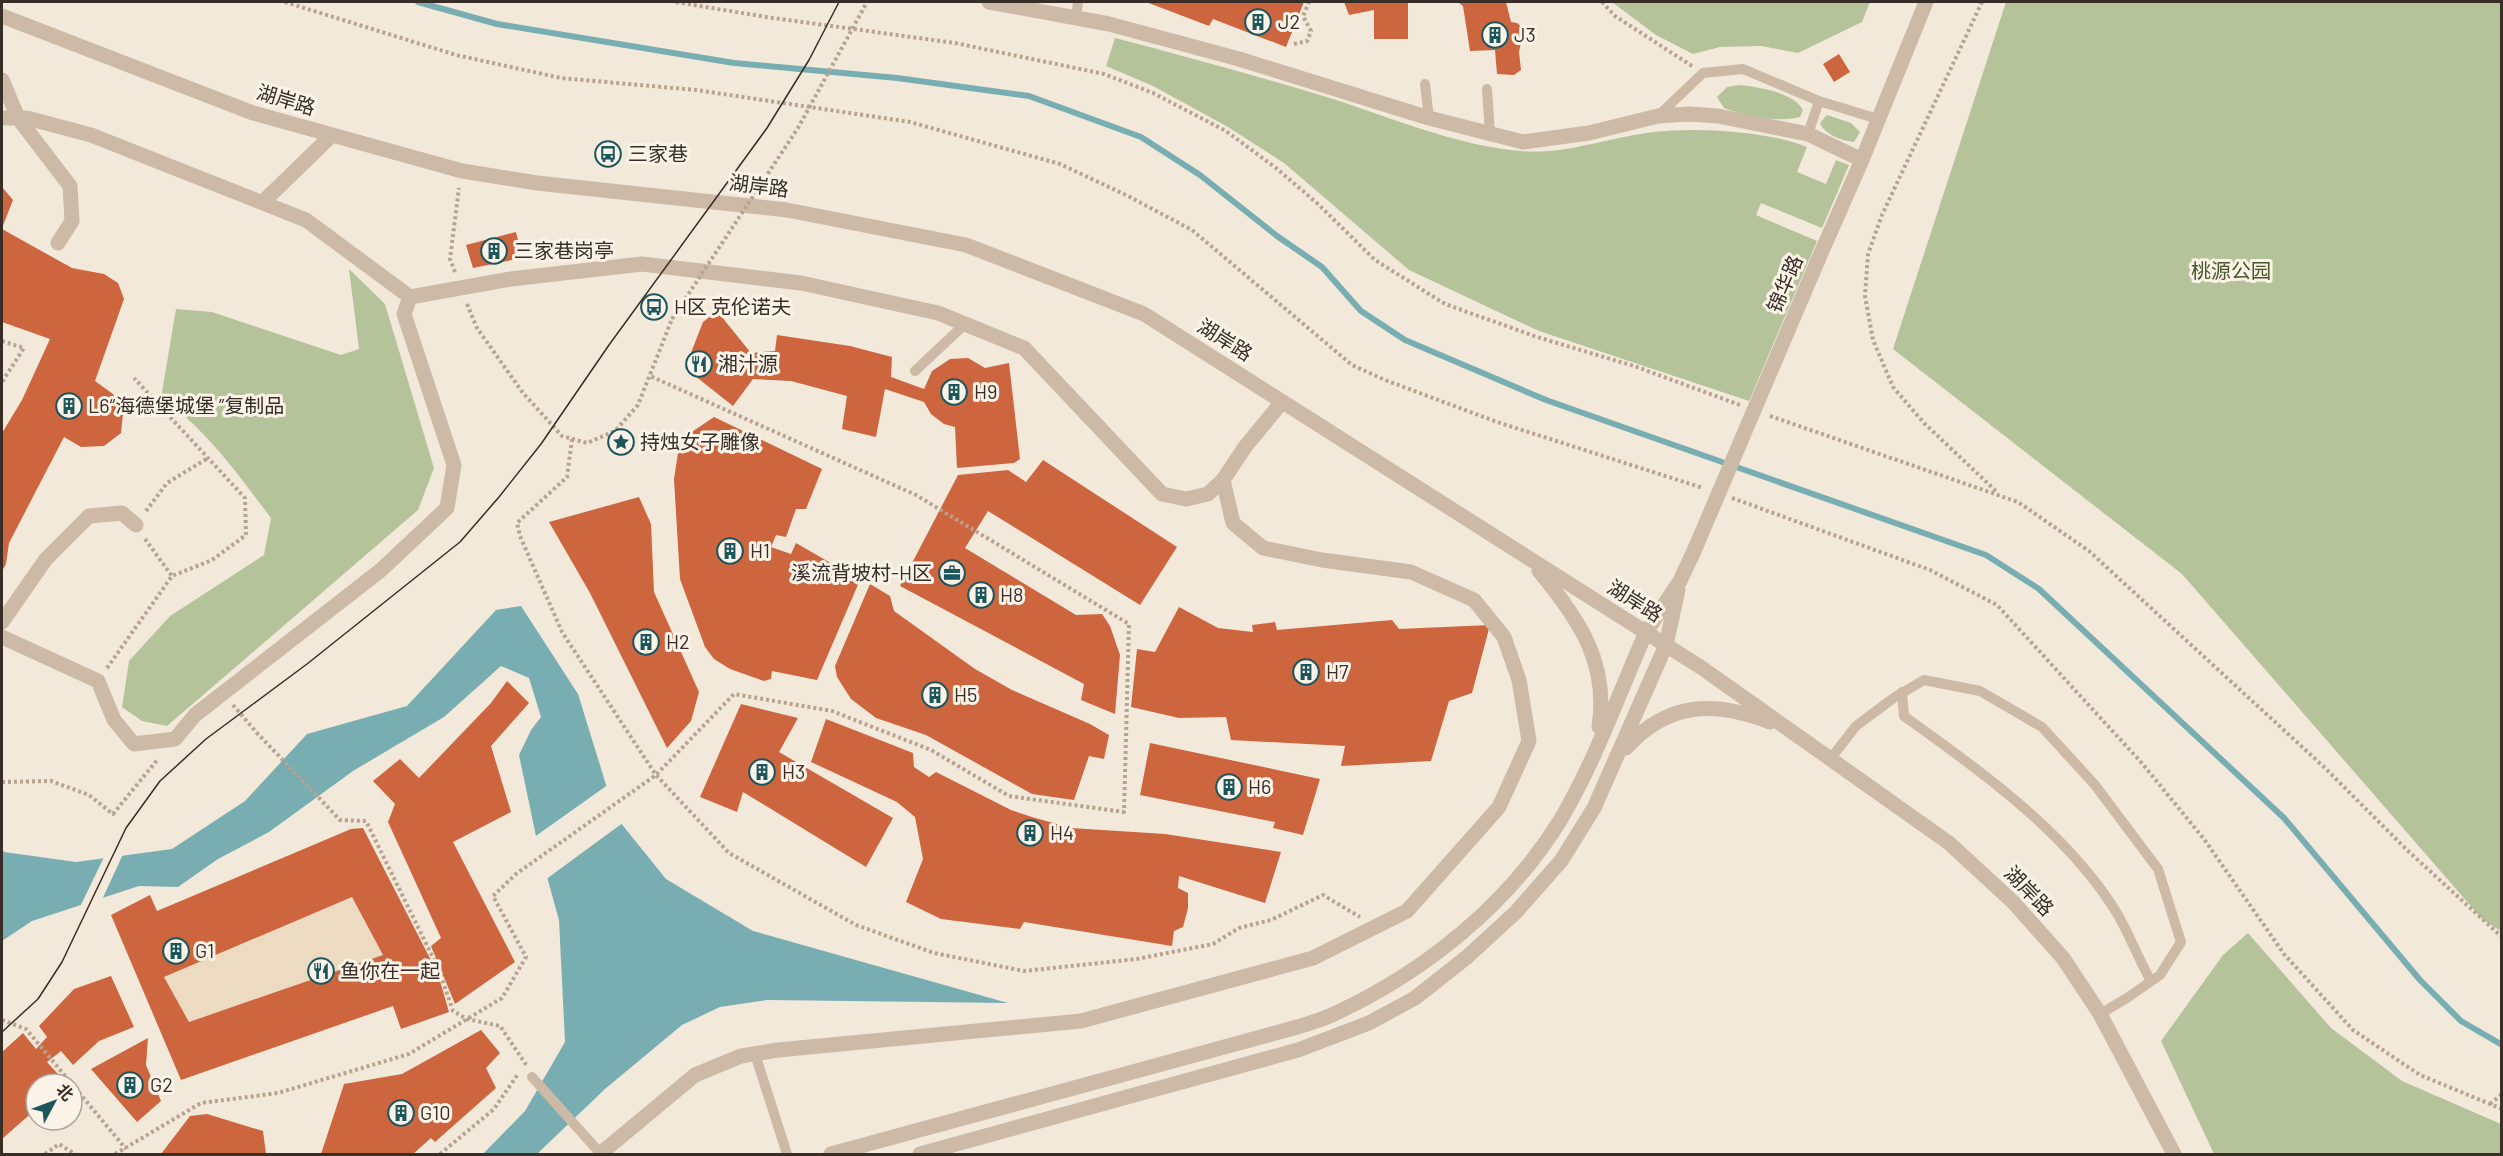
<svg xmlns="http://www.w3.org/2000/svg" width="2503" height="1156" viewBox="0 0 2503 1156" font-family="Barlow,'Noto Sans SC',sans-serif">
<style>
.green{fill:#b4c39a}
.plaza{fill:#ecdac1}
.water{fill:#78aeb2}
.pier{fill:#f3e9db}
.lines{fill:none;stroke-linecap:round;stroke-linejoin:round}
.stream{stroke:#78aeb2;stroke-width:6}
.building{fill:#cd653f;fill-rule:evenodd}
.path{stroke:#b8a290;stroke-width:4;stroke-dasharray:3 3;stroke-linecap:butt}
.service{stroke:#ccb9a6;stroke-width:10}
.minor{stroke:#ccb9a6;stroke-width:15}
.tertiary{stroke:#ccb9a6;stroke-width:15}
.tram{stroke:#382d27;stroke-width:1.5}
.path-bridge{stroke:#b8a290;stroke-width:4;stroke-dasharray:3 3;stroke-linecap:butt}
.minor-bridge{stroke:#ccb9a6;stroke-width:15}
.labels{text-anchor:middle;stroke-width:6;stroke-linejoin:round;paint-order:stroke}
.poi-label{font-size:20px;fill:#382d27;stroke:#fbf2e8;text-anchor:start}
.street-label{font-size:20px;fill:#382d27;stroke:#fbf2e8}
.park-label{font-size:20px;fill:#465829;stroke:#fbf2e8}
</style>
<rect width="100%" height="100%" fill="#f3e9db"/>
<path class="green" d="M 1612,2 L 1870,2 L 1862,22 L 1798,53 L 1761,46 L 1720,47 L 1693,54 L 1656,35 Z
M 2006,2 L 2501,2 L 2501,931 L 2483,920 L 2182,574 L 1893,349 Z
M 1115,38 C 1188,57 1261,77 1333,99 C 1395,119 1455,145 1520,151 C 1567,155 1609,137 1654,132 C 1696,127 1768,131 1807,147 L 1797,172 L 1826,184 L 1836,160 L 1849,165 L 1822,228 L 1761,203 L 1756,215 L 1817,241 L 1749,401 L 1539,331 L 1409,270 L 1284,163 L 1228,127 L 1153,86 L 1106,66 Z
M 1739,85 C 1757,87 1794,92 1803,110 L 1800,117 C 1777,123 1746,116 1724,108 L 1717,97 L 1727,87 Z
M 1827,115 L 1851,123 L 1860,132 L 1854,142 C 1842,141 1824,134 1820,123 Z
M 349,269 L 385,304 L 434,468 L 418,510 L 167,726 L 142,721 L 122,707 L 129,661 L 170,616 L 264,555 L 271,518 C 240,477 204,426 161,398 L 176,309 L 212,312 L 341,355 L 359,349 Z
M 2248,933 L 2331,1028 L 2402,1081 L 2501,1124 L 2501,1154 L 2214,1154 L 2161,1041 L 2223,955 Z"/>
<path class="plaza" d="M 352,897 L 383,955 L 189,1022 L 164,977 Z"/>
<path class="water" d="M 521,606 L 578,694 L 616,817 L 666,879 L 753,931 L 1008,1003 L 767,1000 L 720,1007 L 682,1025 L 605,1089 L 537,1154 L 483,1154 L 525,1111 L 565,1042 L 559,920 L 537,841 L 519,755 L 531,730 L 541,717 L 529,678 L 501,666 L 444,717 L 353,771 L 269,832 L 218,859 L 178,887 L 139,886 L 32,921 L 2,941 L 2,848 L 4,852 L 76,862 L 172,849 L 245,801 L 307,734 L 407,706 L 496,610 Z"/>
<path class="pier" d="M 609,784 L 618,816 L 624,822 L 545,880 L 533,838 Z
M 124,852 L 101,902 L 79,909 L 105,855 Z"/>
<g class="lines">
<path class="stream" d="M 418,2 L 497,24 L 734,63 L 897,78 L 1029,96 L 1141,137 L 1200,175 L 1277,236 L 1322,267 L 1361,311 L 1405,340 L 1546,400 L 1986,555 L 2039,589 L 2284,818 L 2420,980 L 2461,1021 L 2502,1045"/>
</g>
<path class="building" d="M 1146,2 L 1304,2 L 1286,47 L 1213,19 L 1209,26 Z
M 1344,2 L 1408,2 L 1408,39 L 1374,39 L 1374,10 L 1349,15 Z
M 1458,2 L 1506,2 L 1511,22 L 1517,23 L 1524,29 L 1519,52 L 1521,70 L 1514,75 L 1497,74 L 1495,50 L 1470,51 L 1463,6 Z
M 1839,54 L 1850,72 L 1834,82 L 1823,64 Z
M 2,187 L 13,200 L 2,228 Z
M 2,229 L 72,268 L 104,274 L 118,283 L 124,299 L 95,381 L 113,394 L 123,413 L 121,433 L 104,446 L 81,447 L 64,437 L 9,543 L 6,564 L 2,571 L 2,433 L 22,400 L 50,339 L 2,322 Z
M 516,232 L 522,258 L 473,268 L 466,245 Z
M 717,311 L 751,353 L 775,351 L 777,335 L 850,346 L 892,357 L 891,377 L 924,389 L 932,371 L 950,359 L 968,358 L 985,368 L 1009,363 L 1020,459 L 1014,463 L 957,468 L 955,427 L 944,424 L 931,414 L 924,402 L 885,389 L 876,437 L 842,429 L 847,396 L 791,381 L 753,379 L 733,406 L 685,368 L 703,322 Z
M 714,417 L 822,469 L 806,509 L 796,509 L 786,537 L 776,535 L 771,547 L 791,554 L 796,543 L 860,580 L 817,680 L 772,671 L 771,679 L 764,681 L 730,669 L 714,659 L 705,647 L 680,579 L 674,479 L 680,440 Z
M 1043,460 L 1177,547 L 1140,605 L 988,511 L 965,548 L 1076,615 L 1102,614 L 1110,626 L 1120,655 L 1115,714 L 1081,700 L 1084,684 L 900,586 L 958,475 L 1008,470 L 1026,482 Z
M 639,497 L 651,524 L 654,592 L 699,692 L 691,721 L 667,748 L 590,593 L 549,522 Z
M 870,584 L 890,596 L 894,611 L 975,669 L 1012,690 L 1090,724 L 1109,735 L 1104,759 L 1089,756 L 1074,800 L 1032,794 L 926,735 L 876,718 L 851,699 L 837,677 L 835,666 Z
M 1179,607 L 1218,628 L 1253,632 L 1252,625 L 1275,622 L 1277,630 L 1392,620 L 1399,629 L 1490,625 L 1472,693 L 1449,701 L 1431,761 L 1341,766 L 1345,746 L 1231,740 L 1226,717 L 1179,718 L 1131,707 L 1137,649 L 1155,652 Z
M 507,681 L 529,703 L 491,746 L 511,812 L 453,842 L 515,962 L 455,1004 L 431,946 L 441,938 L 388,822 L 395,804 L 373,781 L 400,759 L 419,778 L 491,703 Z
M 741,704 L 798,718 L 779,752 L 893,818 L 866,867 L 743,792 L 737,812 L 700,797 Z
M 826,719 L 913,753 L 914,767 L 929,777 L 936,772 L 1011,810 L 1032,817 L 1071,828 L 1165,834 L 1281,852 L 1265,903 L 1179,876 L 1178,888 L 1188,893 L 1188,908 L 1183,927 L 1174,931 L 1172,946 L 1024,922 L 1020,929 L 941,919 L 906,902 L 923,859 L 915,817 L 897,802 L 811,762 Z
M 1150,743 L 1320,779 L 1303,835 L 1273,828 L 1275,822 L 1140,795 Z
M 363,828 L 438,974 L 449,1012 L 401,1029 L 393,1006 L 181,1080 L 111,915 L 150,895 L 157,911 L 351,829 ZM 352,897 L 383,955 L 189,1022 L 164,977 Z
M 111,976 L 134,1027 L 99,1041 L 73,1065 L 61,1051 L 47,1062 L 67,1084 L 36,1084 L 36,1109 L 2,1139 L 2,1052 L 23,1033 L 36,1049 L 47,1037 L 39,1026 L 74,989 Z
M 481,1030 L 500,1053 L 486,1068 L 496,1088 L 435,1142 L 431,1138 L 413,1154 L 321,1154 L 344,1084 L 402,1074 Z
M 148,1038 L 146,1065 L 161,1101 L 137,1122 L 91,1069 Z
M 207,1114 L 263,1131 L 266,1154 L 161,1154 L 190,1116 Z"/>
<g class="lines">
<path class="path" d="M 285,2 L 456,55 L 561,78 L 696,90 L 910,122 L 1060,164 L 1128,196 L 1192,230 L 1352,365 L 1385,380 L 1497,422 L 1703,488
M 676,2 L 766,17 L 955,43 L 1104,74 L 1153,93 L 1226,131 L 1276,168 L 1318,204 L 1375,260 L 1445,304 L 1537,337 L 1634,366 L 1740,405
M 1602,2 L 1615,16 L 1692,66
M 1982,2 L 1882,215 L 1868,254 L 1865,296 L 1873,340 L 1893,387 L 1924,423 L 1997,492
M 1294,44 L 1307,41 L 1311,31 L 1303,16 L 1309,2
M 455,272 L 450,259 L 459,188
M 467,304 L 477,328 L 523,393 L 562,436 L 587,443 L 615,431 L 638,405 L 672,319
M 2,341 L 24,348 L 2,382
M 1770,416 L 2018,502 L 2089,551 L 2324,767 L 2408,851 L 2502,937
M 572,439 L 567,477 L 517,523 L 520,536 L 562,632 L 656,775 L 729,853 L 856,925 L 934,953 L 1024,971 L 1137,959 L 1213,944 L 1239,928 L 1271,920 L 1323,895 L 1360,917
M 1732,498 L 1930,570 L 1997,605 L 2140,761 L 2204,839 L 2284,954 L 2353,1030 L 2420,1075 L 2502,1109
M 146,511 L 167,483 L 208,458
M 145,539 L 172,576
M 107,668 L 172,576 L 212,560 L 246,535 L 245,498 L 134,378
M 233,705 L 257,733 L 340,820 L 366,821 L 439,970 L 453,1011 L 467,1019 L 500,1026 L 527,1066
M 2,782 L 51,781 L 89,795 L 113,814 L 158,759
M 2,1020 L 26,1029 L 126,1149
M 2490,1104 L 2502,1094
M 45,1154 L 59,1144 L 75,1154
M 115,1154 L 201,1103 L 278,1093 L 409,1054 L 502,998 L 526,957 L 493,896 L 516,874 L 656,775 L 734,694 L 832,711 L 931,750 L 1009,796 L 1124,812 L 1129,624 L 916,495 L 650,376
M 440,1154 L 494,1109 L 518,1074"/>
<path class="service" d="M 1076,18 L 1078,2
M 1425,84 L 1429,118
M 1487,89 L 1490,134
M 1658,116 L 1703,73 L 1743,69 L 1819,101 L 1878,119
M 1808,134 L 1819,101
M 915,371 L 965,324
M 1902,692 L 1904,716 C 1980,771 2069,833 2118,915 C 2130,936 2139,960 2151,981
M 1831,758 L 1856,726 L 1895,697 L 1924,680 L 1980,691 L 2042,727 L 2095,785 L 2158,869 L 2181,942 L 2160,975 L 2127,998 L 2100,1014
M 755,1054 L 787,1154
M 532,1077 L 601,1154"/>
<path class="minor" d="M 989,2 L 1109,24 L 1239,59 L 1429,118 L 1523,142 L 1589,133 L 1658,116 L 1689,114 L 1718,116 L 1808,134 L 1862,160
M 2,80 L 18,118 L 70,186 L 72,221 L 58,243
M 2,118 L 27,118 L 91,135 L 306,220 L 410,297
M 263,202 L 331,136
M 1818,260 L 1862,160 L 1926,2
M 2,622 L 46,559 L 89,516 L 122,513 L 136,525
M 1646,632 L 1680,581 L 1694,551
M 2,637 L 98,681 L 114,720 L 134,744 L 175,739 L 195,715 L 381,570 L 447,508 L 454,465 L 404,314 L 410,297 L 511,279 L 642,264 L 801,283 L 938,313 L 1024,348 L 1162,494 L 1186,499 L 1208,494 L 1223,480 L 1245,447 L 1282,402
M 1666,645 L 1678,590
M 600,1154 L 695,1075 L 741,1056 L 778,1050 L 1081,1021 L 1313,958 L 1407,911 L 1499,807 L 1529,741 L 1519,680 L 1504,637 L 1474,600 L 1411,572 L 1322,560 L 1263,548 L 1233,523 L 1223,480"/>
<path class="tertiary" d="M 2,16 L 253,113 L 462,171 L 537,183 L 787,210 L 966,245 L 1144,314 L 1702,668 L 1949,843 L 2013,902 L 2063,958 L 2100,1014 L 2174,1154
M 1539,571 C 1579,619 1609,663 1599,727
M 1626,748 C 1668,701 1715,701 1770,722
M 831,1154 L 1272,1034 C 1293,1028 1316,1023 1336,1013 C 1426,971 1509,904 1561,819 C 1595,761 1619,694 1646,632
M 920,1154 L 1298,1050 L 1369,1023 L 1415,998 L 1467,957 L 1516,912 L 1561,861 L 1594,808 L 1666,645"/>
<path class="tram" d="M 2,1032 L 38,999 L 62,962 L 126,828 L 160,781 L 206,739 L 307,664 L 460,542 L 499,497 L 541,444 L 609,345 L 767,128 L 809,60 L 839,2"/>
<path class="path-bridge" d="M 672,319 L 798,128 L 867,2"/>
<path class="minor-bridge" d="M 1694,551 L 1818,260"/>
</g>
<defs>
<g id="building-ring" transform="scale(1.35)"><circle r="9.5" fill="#fbf2e8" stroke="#1a565c" stroke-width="1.5"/><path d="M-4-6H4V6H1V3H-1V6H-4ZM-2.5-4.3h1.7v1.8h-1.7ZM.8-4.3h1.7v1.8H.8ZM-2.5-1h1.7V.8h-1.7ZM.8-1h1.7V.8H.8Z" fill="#1a565c"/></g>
<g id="bus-ring" transform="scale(1.35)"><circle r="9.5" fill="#fbf2e8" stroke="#1a565c" stroke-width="1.5"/><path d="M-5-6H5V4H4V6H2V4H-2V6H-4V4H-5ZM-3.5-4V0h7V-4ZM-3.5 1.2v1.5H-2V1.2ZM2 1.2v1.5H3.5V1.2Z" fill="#1a565c"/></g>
<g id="restaurant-ring" transform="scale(1.35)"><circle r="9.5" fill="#fbf2e8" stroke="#1a565c" stroke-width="1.5"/><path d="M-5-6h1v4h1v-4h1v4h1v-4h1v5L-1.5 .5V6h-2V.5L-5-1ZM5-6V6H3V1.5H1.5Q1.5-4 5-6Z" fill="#1a565c"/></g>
<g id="sight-ring" transform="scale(1.35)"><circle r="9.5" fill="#fbf2e8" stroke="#1a565c" stroke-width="1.5"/><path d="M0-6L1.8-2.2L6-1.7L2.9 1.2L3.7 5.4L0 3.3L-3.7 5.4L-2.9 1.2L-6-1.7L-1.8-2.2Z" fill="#1a565c"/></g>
<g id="office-ring" transform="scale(1.35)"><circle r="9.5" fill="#fbf2e8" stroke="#1a565c" stroke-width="1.5"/><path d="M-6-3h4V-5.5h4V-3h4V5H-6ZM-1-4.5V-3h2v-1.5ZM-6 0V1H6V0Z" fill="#1a565c"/></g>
</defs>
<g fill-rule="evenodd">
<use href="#building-ring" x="1258" y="22"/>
<use href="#building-ring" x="1495" y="35"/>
<use href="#bus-ring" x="608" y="154"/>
<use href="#building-ring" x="494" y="251"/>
<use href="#bus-ring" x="654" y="307"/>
<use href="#restaurant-ring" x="699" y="364"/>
<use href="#building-ring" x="954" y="392"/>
<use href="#building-ring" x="69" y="406"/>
<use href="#sight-ring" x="621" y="442"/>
<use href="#building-ring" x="730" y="551"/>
<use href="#office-ring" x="952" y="573"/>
<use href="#building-ring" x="981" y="595"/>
<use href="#building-ring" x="646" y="642"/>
<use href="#building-ring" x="1306" y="672"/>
<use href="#building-ring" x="935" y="695"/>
<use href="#building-ring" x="762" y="772"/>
<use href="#building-ring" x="1229" y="787"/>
<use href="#building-ring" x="1030" y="833"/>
<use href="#building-ring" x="176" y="951"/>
<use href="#restaurant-ring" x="321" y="971"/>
<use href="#building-ring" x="130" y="1085"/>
<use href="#building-ring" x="401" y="1113"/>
</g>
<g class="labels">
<g class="poi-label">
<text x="1278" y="29">J2</text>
<text x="1514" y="42">J3</text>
<text x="628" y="161">三家巷</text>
<text x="514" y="258">三家巷岗亭</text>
<text x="674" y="314">H区 克伦诺夫</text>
<text x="718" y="371">湘汁源</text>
<text x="974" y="399">H9</text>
<text x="88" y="413">L6“海德堡城堡 ”复制品</text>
<text x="640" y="449">持烛女子雕像</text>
<text x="750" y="558">H1</text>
<text x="932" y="580" text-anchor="end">溪流背坡村-H区</text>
<text x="1000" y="602">H8</text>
<text x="666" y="649">H2</text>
<text x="1326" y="679">H7</text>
<text x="954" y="702">H5</text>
<text x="782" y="779">H3</text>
<text x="1248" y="794">H6</text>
<text x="1050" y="840">H4</text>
<text x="195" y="958">G1</text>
<text x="340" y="978">鱼你在一起</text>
<text x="150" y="1092">G2</text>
<text x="420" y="1120">G10</text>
</g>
<g class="street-label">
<text transform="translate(286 100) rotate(17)" y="7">湖岸路</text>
<text transform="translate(759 186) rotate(7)" y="7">湖岸路</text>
<text transform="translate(1785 284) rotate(-67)" y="7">锦华路</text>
<text transform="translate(1225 340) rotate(32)" y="7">湖岸路</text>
<text transform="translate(1635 601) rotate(32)" y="7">湖岸路</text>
<text transform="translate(2029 891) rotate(46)" y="7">湖岸路</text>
</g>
<g class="park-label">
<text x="2231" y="278">桃源公园</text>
</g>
</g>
<rect width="2503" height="1156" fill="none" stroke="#382d27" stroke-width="6"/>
<g transform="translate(54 1102) rotate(49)"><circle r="28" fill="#fbf2e8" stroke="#ada39b" stroke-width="1.5"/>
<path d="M0-4.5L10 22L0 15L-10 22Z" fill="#1a565c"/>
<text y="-9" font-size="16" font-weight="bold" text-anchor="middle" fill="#382d27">北</text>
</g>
</svg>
